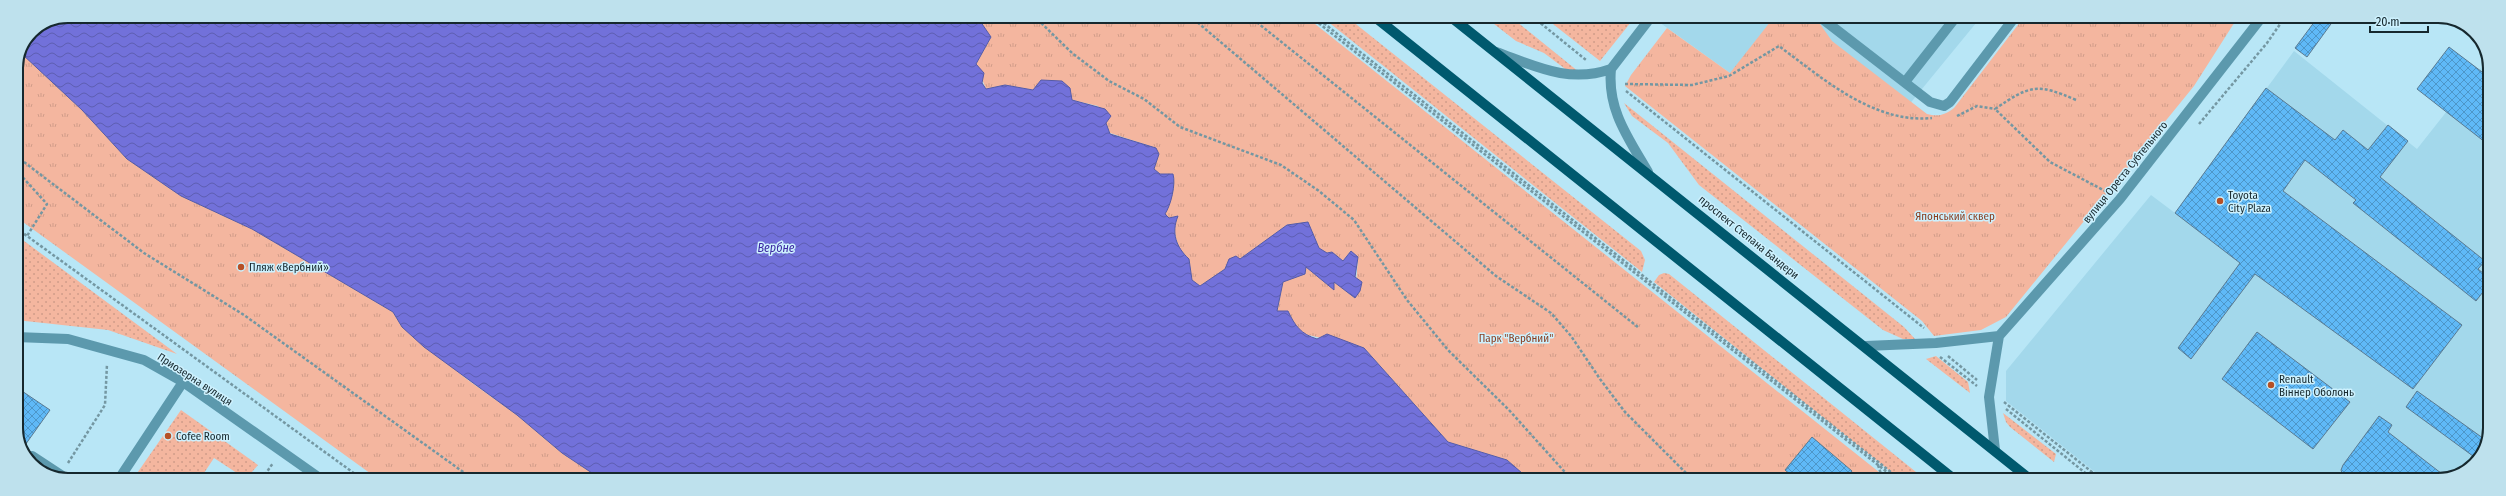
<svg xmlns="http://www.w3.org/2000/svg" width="2506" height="496" viewBox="0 0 2506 496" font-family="'Fira Sans Condensed',sans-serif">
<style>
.built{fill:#a3d8eb}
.grass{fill:url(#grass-dots)}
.park{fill:url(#park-tufts)}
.water{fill:url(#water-waves);stroke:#565ba6}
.building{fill:url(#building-cross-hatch);stroke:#5a7a91}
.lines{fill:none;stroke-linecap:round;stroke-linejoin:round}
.path{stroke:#7497a2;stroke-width:2.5;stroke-dasharray:3 2;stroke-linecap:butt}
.service{stroke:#5c99ad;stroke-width:10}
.minor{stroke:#5c99ad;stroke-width:10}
.primary{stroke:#00596e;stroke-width:10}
.poi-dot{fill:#b65026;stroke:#cdf1fe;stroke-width:1.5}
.labels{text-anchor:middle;stroke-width:3;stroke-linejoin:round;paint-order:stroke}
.street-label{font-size:11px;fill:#16282e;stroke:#cdf1fe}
.poi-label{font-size:11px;fill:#16282e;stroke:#cdf1fe;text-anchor:start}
.park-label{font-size:11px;fill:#893e20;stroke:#cdf1fe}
.water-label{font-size:12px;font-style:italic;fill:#3b25a1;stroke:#cdf1fe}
.rim{fill:none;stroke:#16282e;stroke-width:2}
</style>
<defs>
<pattern id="grass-dots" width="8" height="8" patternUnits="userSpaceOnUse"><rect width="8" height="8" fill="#f4b69f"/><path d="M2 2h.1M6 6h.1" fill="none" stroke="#d09c89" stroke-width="1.8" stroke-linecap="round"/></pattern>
<pattern id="park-tufts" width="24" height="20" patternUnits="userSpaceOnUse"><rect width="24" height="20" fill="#f4b69f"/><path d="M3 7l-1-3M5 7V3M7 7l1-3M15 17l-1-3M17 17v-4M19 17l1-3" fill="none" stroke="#d09c89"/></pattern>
<pattern id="water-waves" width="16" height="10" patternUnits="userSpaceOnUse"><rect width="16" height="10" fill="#7271da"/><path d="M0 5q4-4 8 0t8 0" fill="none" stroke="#5d5db1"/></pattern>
<pattern id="building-cross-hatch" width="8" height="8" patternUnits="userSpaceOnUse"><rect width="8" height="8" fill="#5fb9f7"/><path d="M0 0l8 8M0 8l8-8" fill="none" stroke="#4d96c8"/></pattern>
</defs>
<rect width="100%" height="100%" fill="#b8e6f6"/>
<path class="built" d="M 1652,17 L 1981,17 L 1908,106 L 1730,73 Z
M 2294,51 L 2417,149 L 2488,59 L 2490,64 L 2489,438 L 2472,467 L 2438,480 L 2105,480 L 2006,401 L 2006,371 L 2151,195 L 2175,213 Z"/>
<path class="grass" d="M 1322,17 L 1347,17 L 1641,251 L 1645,260 L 1642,272 Z
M 1485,17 L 1511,17 L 1579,72 L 1568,71 L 1544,53 L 1516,41 Z
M 1544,17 L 1635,17 L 1600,61 Z
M 1624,103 L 1904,327 L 1915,339 L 1903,339 L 1883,330 L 1699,185 L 1668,143 L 1632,116 Z
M 16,235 L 177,354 L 108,330 L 16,320 Z
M 1664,273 L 1669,274 L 1926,480 L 1901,480 L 1654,282 L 1659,275 Z
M 1936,356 L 1968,382 L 1970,393 L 1926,359 Z
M 181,410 L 258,465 L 246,479 L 214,458 L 200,479 L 133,479 Z
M 2003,413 L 2056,454 L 2054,462 L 2010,427 L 2006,422 Z"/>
<path class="park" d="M 973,16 L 1305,16 L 1889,480 L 1530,480 L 1507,460 L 1448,442 L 1364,348 L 1304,334 L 1294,324 L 1288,311 L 1277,312 L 1283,282 L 1293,278 L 1306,267 L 1334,290 L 1334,282 L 1355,298 L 1358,257 L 1351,251 L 1343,261 L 1332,252 L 1327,253 L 1319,248 L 1308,222 L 1287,225 L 1240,259 L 1229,259 L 1225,269 L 1200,286 L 1192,280 L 1189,259 C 1176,247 1172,233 1177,216 L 1169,218 L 1164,214 C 1171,205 1176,184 1173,174 L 1160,174 L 1154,169 L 1156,148 L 1110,133 L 1098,106 L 1072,100 L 1070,88 L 1051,81 L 1041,81 L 1033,90 L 1005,85 L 986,89 L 976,64 L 991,37 L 978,18 Z
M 1774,17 L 1810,17 L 1820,24 L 1832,41 L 1927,114 C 1938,117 1945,115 1954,108 L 2024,17 L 2238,17 L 2194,86 L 2006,317 L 1981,330 L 1934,336 L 1922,321 L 1625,86 L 1631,75 L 1667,28 L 1730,73 Z
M 22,54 L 82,110 L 127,159 L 181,196 L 252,229 L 393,312 L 402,327 L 468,380 L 517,415 L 562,453 L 601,479 L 378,479 L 16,217 L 16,68 Z"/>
<path class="water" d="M 68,16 L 978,18 L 991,37 L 976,64 L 984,73 L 982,83 L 986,89 L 1005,85 L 1033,90 L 1041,80 L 1062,81 L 1070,88 L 1072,100 L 1105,109 L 1111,116 L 1106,123 L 1110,134 L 1156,148 L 1159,154 L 1154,169 L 1160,174 L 1173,174 C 1176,184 1171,205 1165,214 L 1169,218 L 1178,216 C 1171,233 1176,247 1189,259 L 1192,280 L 1200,286 L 1225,269 L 1229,259 L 1236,256 L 1240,259 L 1287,225 L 1308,222 L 1319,248 L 1327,253 L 1332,252 L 1343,261 L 1351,251 L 1358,257 L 1355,277 L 1362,282 L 1360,291 L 1355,298 L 1334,282 L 1334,290 L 1306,267 L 1305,274 L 1283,282 L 1277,311 L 1288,311 C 1295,326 1301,334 1317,339 L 1327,334 L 1364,348 L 1448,442 L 1507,460 L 1530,480 L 601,479 L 562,453 L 517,415 L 424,347 L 402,327 L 393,312 L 252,229 L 181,196 L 127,159 L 82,110 L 22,54 L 31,31 Z"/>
<path class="building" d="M 2318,17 L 2336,17 L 2307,57 L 2295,48 Z
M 2449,47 L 2490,78 L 2490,146 L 2417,89 Z
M 2266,88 L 2335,140 L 2343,130 L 2368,150 L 2388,125 L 2408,141 L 2380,177 L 2485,261 L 2478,269 L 2489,278 L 2489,284 L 2476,301 L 2353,203 L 2356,200 L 2305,160 L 2283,191 L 2462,325 L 2413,389 L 2255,274 L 2191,359 L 2178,348 L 2240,263 L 2175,213 Z
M 2257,332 L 2350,402 L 2313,449 L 2222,379 Z
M 16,387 L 50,410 L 23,448 L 16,435 Z
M 2417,391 L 2487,441 L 2477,459 L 2406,407 Z
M 2379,416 L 2392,425 L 2388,432 L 2446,477 L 2438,480 L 2344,480 L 2341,470 L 2343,465 Z
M 1812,437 L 1852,471 L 1845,480 L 1797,480 L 1785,470 Z"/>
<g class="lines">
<path class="path" d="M 1034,16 L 1072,53 L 1109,81 L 1144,99 L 1180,127 L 1281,165 L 1319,191 L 1354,220 L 1407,300 L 1448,350 L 1509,410 L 1572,480
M 1190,16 L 1496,276 L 1551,313 L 1571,336 L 1600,379 L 1625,412 L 1693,480
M 1249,16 L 1639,328
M 1311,17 L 1897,480
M 1316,17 L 1901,480
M 1533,17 L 1586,60
M 1625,84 L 1692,85 L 1729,76 L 1779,46 C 1822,78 1874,124 1932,118
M 1626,91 L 1924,328
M 2076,100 C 2037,83 2030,85 1995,109 L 2050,162 L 2107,192
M 1957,116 L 1977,106 L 1995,109
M 2199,124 L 2267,43 L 2285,17
M 16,156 L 144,253 L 244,315 L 473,479
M 16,170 L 47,204 L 27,236
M 16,228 L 362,479
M 1948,356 L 1977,380
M 1940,357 L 1977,386
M 2004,402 L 2102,480
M 2006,409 L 2094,480
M 68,463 L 105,405 L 107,364
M 1878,465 L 1883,480
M 262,479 L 273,463"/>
<path class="service" d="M 1820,17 L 1930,102 L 1944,106 L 1950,102 L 2015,17
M 1496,52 C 1535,66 1569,84 1611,69
M 1905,82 L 1956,17
M 1648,172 C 1629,139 1607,110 1611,69 L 1651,17
M 32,456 L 67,479
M 119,479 L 183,382"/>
<path class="minor" d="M 1999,336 L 2120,199 L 2262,17
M 16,337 L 68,339 L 144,360 L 183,382 L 321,479
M 1866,346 L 1936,343 L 1999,336 L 1989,397 L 1995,450"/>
<path class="primary" d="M 1375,17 L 1955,480
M 1451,17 L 2031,480"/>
</g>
<g class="poi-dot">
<circle cx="2220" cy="201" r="4"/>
<circle cx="241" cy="267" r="4"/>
<circle cx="2271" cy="385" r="4"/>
<circle cx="168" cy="436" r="4"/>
</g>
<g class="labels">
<g class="street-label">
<text transform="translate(2125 172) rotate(-51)" y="4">вулиця Ореста Субтельного</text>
<text transform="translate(1749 237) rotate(39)" y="4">проспект Степана Бандери</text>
<text transform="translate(195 379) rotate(33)" y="4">Приозерна вулиця</text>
</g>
<g class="poi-label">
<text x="2228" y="199">Toyota<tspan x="2228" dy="13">City Plaza</tspan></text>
<text x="249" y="271">Пляж «Вербний»</text>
<text x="2279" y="383">Renault<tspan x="2279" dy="13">Віннер Оболонь</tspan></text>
<text x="176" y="440">Cofee Room</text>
</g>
<g class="park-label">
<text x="1955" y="220">Японський сквер</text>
<text x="1516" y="342">Парк "Вербний"</text>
</g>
<g class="water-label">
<text x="776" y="252">Вербне</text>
</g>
</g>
<path d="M0 0H2506V496H0ZM68 23H2438A45 45 0 0 1 2483 68V428A45 45 0 0 1 2438 473H68A45 45 0 0 1 23 428V68A45 45 0 0 1 68 23Z" fill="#bee1ed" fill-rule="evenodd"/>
<path class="rim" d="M68 23H2438A45 45 0 0 1 2483 68V428A45 45 0 0 1 2438 473H68A45 45 0 0 1 23 428V68A45 45 0 0 1 68 23Z"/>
<path d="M2370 26v6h58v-6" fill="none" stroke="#16282e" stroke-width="2"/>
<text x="2376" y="26" font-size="12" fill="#16282e" stroke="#cdf1fe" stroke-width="3" paint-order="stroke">20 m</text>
</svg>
